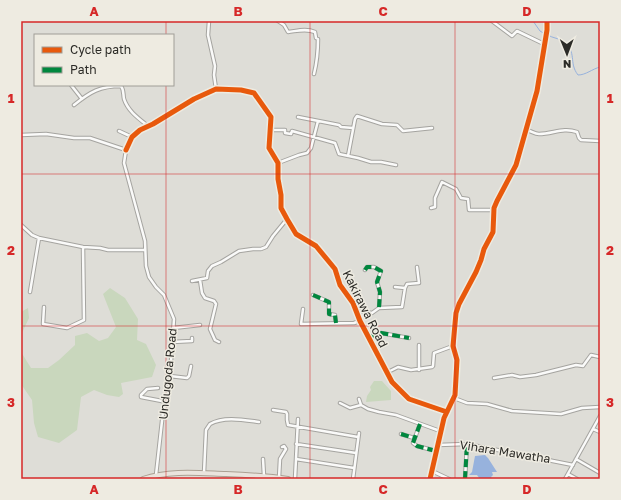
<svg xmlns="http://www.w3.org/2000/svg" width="621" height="500" viewBox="0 0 621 500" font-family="'Golos Text',sans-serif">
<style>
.green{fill:#c9d7bd}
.water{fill:#97b2dd}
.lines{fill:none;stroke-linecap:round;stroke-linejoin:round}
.stream{stroke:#97b2dd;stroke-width:1}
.street-casing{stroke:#a5a4a0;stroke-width:4.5}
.secondary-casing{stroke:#a5a4a0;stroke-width:5.5}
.primary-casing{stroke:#aba093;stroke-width:6}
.street{stroke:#fafaf9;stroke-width:2.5}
.secondary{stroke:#f2efeb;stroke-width:3.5}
.primary{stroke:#eae4dd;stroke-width:4}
.quiet{stroke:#00873e;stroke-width:4;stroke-dasharray:8 4;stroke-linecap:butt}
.cycleway-casing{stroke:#eeebe1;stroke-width:8}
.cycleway{stroke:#e8590c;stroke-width:5}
.grid{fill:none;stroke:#d62828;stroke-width:1;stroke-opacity:0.55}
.labels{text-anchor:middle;stroke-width:3;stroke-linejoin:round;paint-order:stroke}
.street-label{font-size:12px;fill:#2c2b27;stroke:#eeebe1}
.neatline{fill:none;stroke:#d62828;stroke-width:1.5}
.grid-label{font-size:13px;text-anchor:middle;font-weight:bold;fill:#d62828}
</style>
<rect width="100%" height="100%" fill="#deddd7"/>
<path class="green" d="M 110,288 L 125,298 L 138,319 L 137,340 L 146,344 L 156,365 L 152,377 L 121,383 L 123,394 L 119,397 L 107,395 L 94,390 L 81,397 L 77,430 L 59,443 L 38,437 L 34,423 L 32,400 L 21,384 L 21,352 L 31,368 L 48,368 L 59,360 L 75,345 L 75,336 L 87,333 L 99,341 L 108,338 L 116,327 L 103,294 Z
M 28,308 L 29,318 L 21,335 L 21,312 Z
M 374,381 L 382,381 L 391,391 L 391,400 L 366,402 L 367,396 L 371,390 L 370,387 Z"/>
<path class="water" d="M 485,455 L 488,458 L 497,472 L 492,472 L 493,475 L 491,477 L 492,479 L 480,479 L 477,475 L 469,475 L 472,472 L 475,456 Z"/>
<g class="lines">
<path class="stream" d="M 533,21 L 540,31 L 545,34
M 548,35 C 552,38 558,38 563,41 C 578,53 568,62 578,75 C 586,75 592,69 600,67"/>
<g class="street-casing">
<path id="street" d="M 209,21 L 208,35 L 215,66 L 214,75 L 216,89
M 278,21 L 284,25 L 288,32 C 297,31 306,28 315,32 L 316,38 L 318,39 C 318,50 317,62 314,74
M 492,21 L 512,36 L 517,31 L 544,44
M 71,85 L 82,99
M 74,105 C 90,92 100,86 121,86 C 124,90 123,94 124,99 C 128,111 138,118 148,126
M 298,117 L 339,125 L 341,127 L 353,128
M 271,130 L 285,130 L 285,133 L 291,134 L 292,131 L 335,143 L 339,154 L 358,158 L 371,162 L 381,162 L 396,165
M 527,130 C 531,131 535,134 539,134 C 553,134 563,127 577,132 L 579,138 L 581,140 L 600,141
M 119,131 L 132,137
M 21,135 L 46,134 L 74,138 L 90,138 L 126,150 L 124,163 L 145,241 L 146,266 L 149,277 L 156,287 L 164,295 L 174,319 L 170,376 L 167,402 L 163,412 L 156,475
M 348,156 L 355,119 L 357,116 L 382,124 L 397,125 L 403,131 L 432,128
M 278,163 L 299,155 L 307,153 L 311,148 L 318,121
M 431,208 L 435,207 L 435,198 L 442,182 L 456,189 L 461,198 L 468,199 L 469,210 L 494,210
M 21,225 L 32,235 L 39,238
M 365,270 L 367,267 L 374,267 L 381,271 L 377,282 L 380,292 L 379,308
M 200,280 L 202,293 L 205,298 L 214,301 L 216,304 L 210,329 L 215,340 L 219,342
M 192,281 L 207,278 L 208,271 L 212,266 L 221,262 L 239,251 L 253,249 L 261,249 L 266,247 L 273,236 L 287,219
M 405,288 L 407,284 L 419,283 L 417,267
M 30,292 L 39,238 L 83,247 L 100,248 L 108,250 L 144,250
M 313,295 L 329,302 L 329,314 L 335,315 L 336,323
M 44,307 L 43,324 L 67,328 L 84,320 L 83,247
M 303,309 L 301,324 L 354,323 L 360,321
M 357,311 L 372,313 L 379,308 L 402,307 L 405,288 L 395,287
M 173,328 L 200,325
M 369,337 L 381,333 L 409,338
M 172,342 L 192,341 L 192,338
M 419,345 L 419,370
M 386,373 L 398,367 L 411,370 L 432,367 L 433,366 L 434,353 L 453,346
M 170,376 L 187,378 L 189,376 L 191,366
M 494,378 L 512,375 L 520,377 L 536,375 L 576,365 L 583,366 L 591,355 L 600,357
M 158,388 L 147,389 L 141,395 L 141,397 L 167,402
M 454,398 L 467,403 L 487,404 L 512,411 L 545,413 L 561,414 L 582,408 L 600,407
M 359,399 L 361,405 L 368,409 L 379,412 L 396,415 L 440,431
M 340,403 L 350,408 L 361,405
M 273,410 L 286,412 L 287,414 L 287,420 L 288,425 L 358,437
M 420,424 L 413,443 L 417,446 L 436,451
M 593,429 L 600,432
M 401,434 L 414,438
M 296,444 L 356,453
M 438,445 L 467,444 L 573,465
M 263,459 L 264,476
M 296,459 L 354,468
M 576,459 L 600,473
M 432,471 L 449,479
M 204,473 L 206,430 L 210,424 C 224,416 244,420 259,422
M 568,474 L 577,479
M 279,478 L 280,459 L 286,449 L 284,446 L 282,447
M 295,479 L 298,419
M 353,479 L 359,433
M 465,479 L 467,444
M 565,479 L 600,416"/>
</g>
<g class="secondary-casing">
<path id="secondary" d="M 126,150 L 132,137 L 140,130 L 153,124 L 194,99 L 216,89 L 241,90 L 254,93 L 271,117 L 269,148 L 278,163 L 278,179 L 281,195 L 281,208 L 287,219 L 296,234 L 316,246 L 335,269 L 340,285 L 353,303 L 360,321 L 392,382 L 409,399 L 447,412
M 430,479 L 444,418 L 455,395 L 457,360 L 453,346 L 456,313 L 459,304 L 476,272 L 481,260 L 484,249 L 493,232 L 494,208 L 497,201 L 516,165 L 537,91 L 547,30 L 547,21"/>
</g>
<g class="primary-casing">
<path id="primary" d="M 143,479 C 170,470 198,473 226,474 C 247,475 267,476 288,479"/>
</g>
<use href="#street" class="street"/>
<use href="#secondary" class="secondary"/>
<use href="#primary" class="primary"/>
<path class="quiet" d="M 365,270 L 367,267 L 374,267 L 381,271 L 377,282 L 380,292 L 379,308
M 313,295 L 329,302 L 329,314 L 335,315 L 336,323
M 369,337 L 381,333 L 409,338
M 420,424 L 413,443 L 417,446 L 436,451
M 401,434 L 414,438
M 465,479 L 467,444"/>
<g class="cycleway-casing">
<path id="cycleway" d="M 126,150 L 132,137 L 140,130 L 153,124 L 194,99 L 216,89 L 241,90 L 254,93 L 271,117 L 269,148 L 278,163 L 278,179 L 281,195 L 281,208 L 287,219 L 296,234 L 316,246 L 335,269 L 340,285 L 353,303 L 360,321 L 392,382 L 409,399 L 447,412
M 430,479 L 444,418 L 455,395 L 457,360 L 453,346 L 456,313 L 459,304 L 476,272 L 481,260 L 484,249 L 493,232 L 494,208 L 497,201 L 516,165 L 537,91 L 547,30 L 547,21"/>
</g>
<use href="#cycleway" class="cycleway"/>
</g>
<path class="grid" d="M 166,21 L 166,35M 310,21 L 310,479M 455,21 L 455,479M 166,85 L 166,479M 21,174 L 600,174M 21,326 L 600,326"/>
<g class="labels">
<g class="street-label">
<text transform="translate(365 309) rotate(63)" y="4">Kakirawa Road</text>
<text transform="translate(168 374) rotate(-84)" y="4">Undugoda Road</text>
<text transform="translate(505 452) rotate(9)" y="4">Vihara Mawatha</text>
</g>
</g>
<rect width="621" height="500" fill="none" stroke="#eeebe1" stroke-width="44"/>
<rect x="34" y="34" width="140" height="52" fill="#eeebe1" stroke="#a09e97"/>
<rect x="42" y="47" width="20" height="6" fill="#e8590c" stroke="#a09e97"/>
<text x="70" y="54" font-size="12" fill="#2c2b27">Cycle path</text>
<rect x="42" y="67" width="20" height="6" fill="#00873e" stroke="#a09e97"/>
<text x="70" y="74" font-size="12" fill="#2c2b27">Path</text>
<g transform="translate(567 54) rotate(179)" stroke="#eeebe1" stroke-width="3" paint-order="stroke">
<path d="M0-3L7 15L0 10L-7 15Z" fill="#2c2b27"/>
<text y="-6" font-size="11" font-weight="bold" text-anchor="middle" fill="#2c2b27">N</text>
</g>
<rect x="22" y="22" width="577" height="456" class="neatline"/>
<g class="grid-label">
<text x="94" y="16">A</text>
<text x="238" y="16">B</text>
<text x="383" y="16">C</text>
<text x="527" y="16">D</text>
<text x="11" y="103">1</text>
<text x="610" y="103">1</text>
<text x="11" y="255">2</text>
<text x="610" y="255">2</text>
<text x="11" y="407">3</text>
<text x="610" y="407">3</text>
<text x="94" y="494">A</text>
<text x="238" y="494">B</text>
<text x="383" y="494">C</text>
<text x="527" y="494">D</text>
</g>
</svg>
